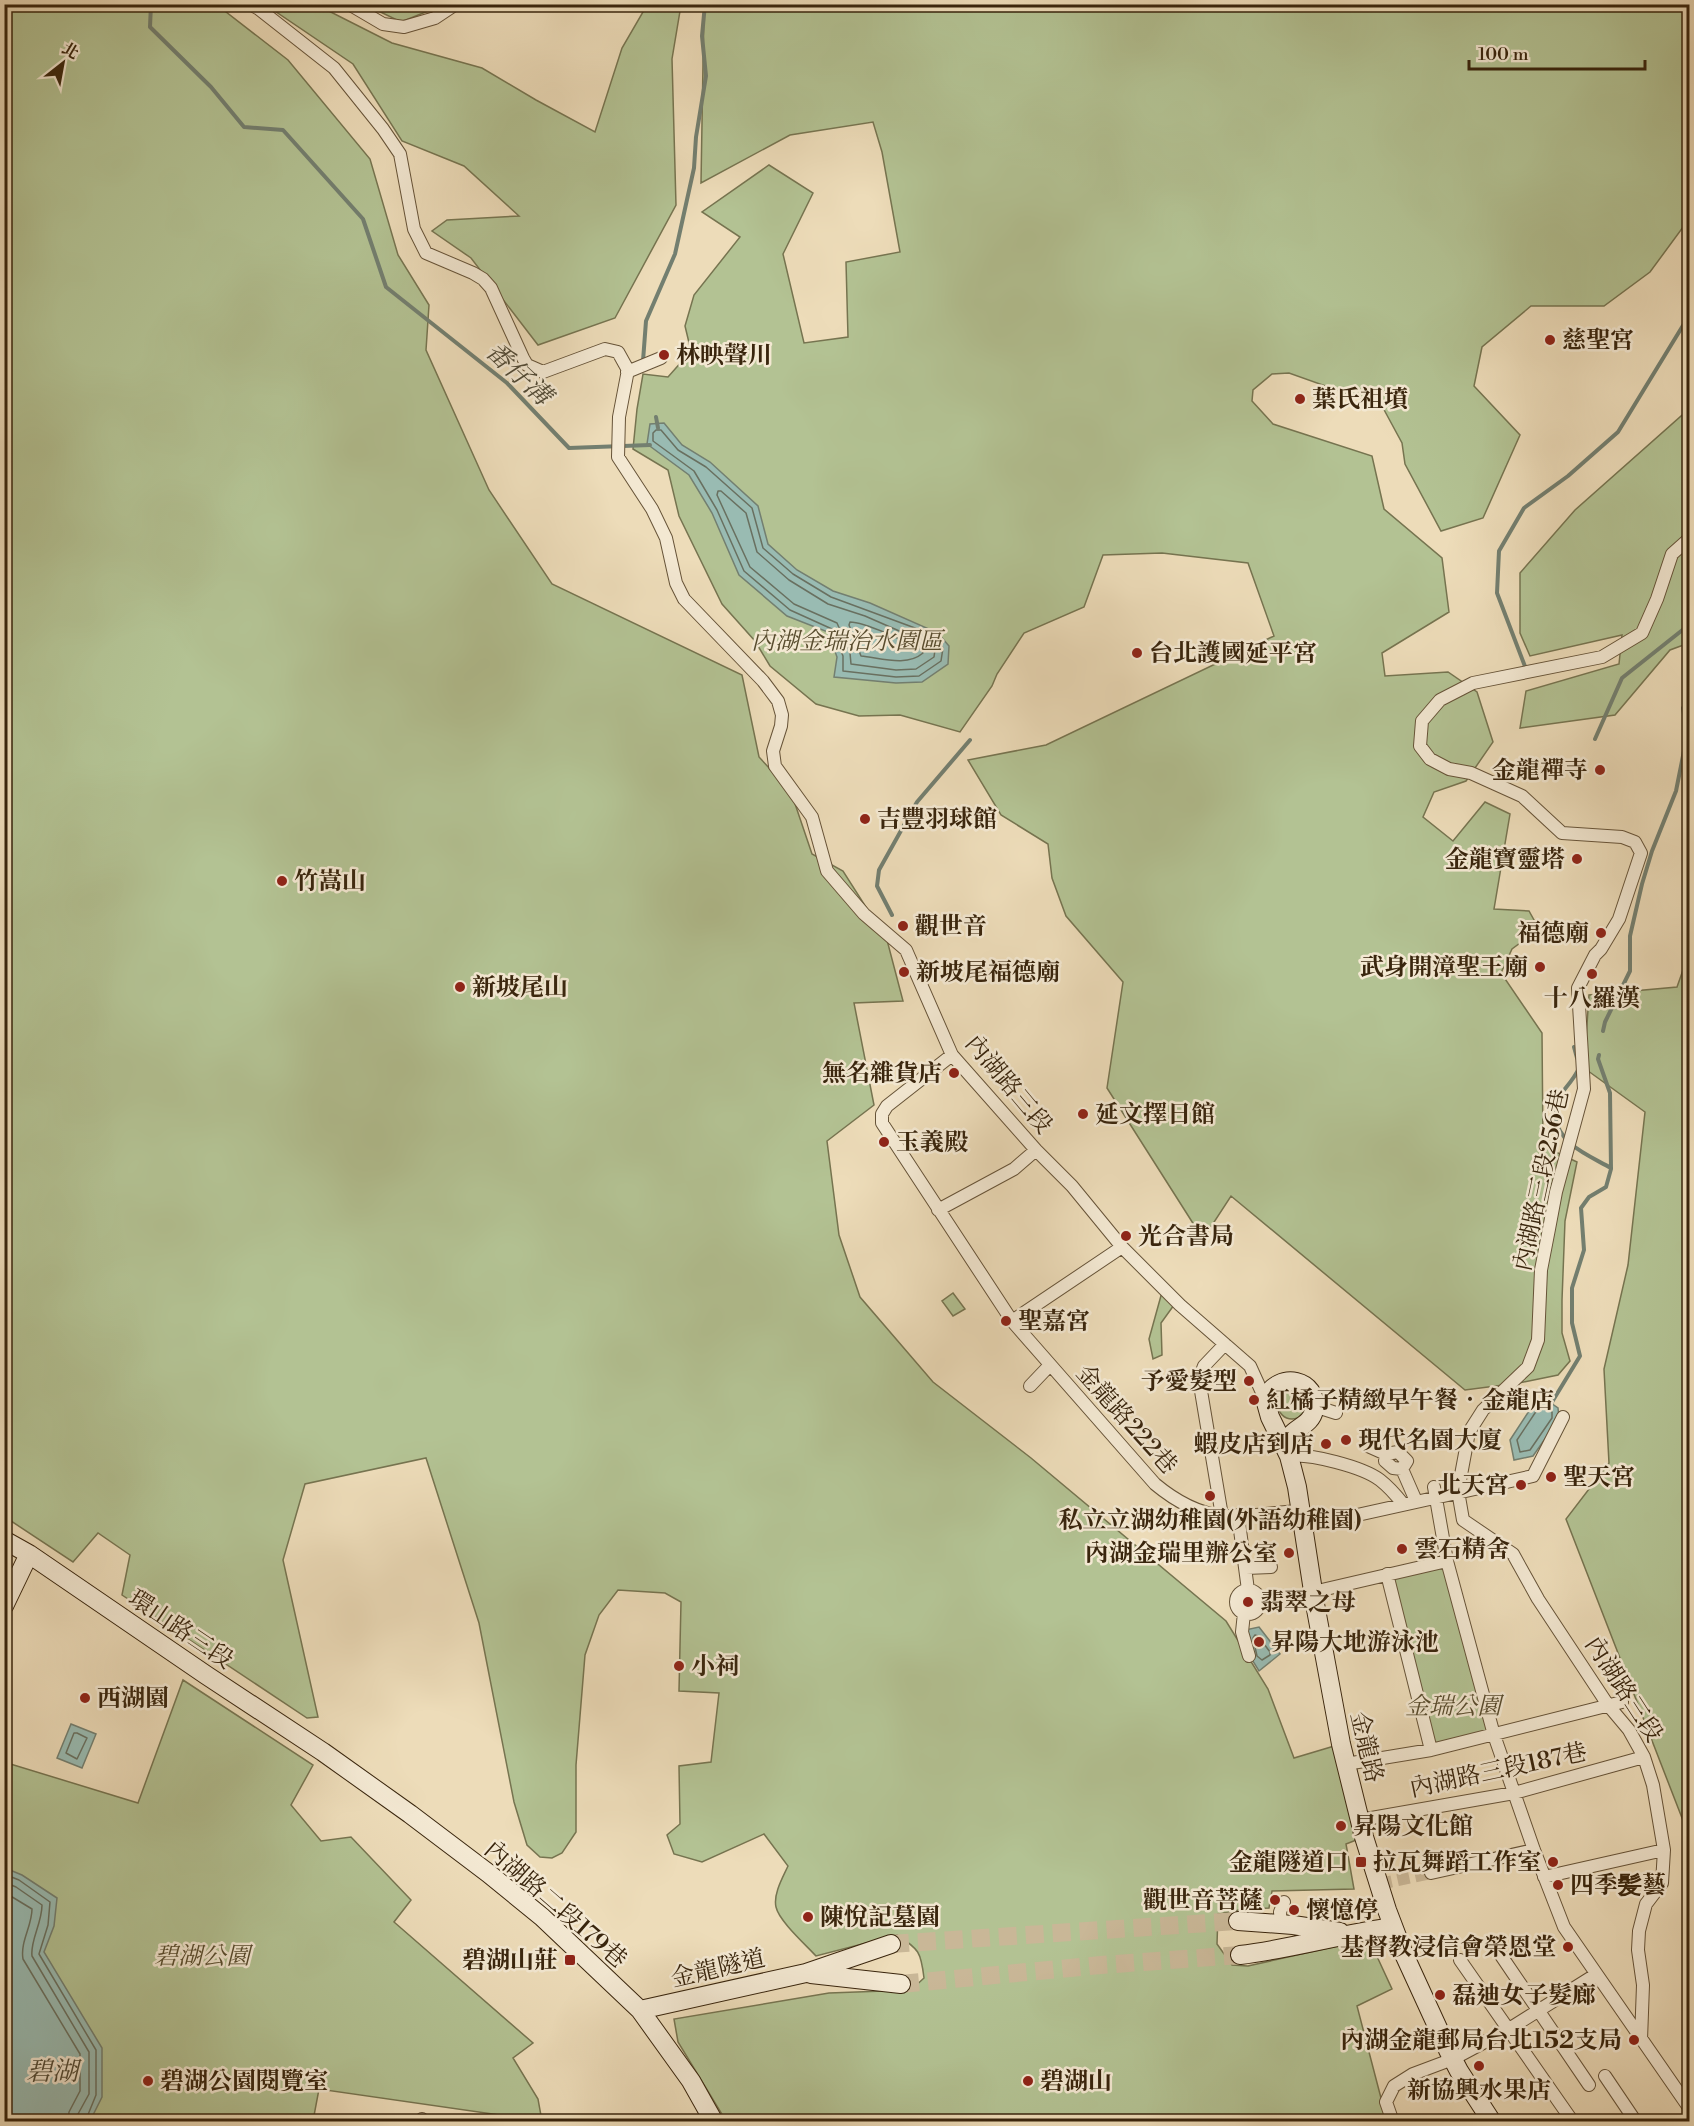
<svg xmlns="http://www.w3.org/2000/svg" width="1694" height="2126" viewBox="0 0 1694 2126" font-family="'Libre Bodoni','Noto Serif TC',serif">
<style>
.green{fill:#b3c293;stroke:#767450;stroke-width:1.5}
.water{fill:#99bbb2;stroke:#737f70;stroke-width:1.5}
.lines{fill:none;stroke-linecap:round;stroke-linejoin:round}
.shore{stroke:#697060;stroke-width:1.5}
.stream{stroke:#737f70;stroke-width:4}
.street-tunnel{stroke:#c9b797;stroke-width:12;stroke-dasharray:12 6;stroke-linecap:butt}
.secondary-tunnel{stroke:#c9b797;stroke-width:18;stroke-dasharray:18 9;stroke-linecap:butt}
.street-casing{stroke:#665338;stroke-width:14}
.secondary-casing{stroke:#39250d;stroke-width:20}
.street{stroke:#f3e8d2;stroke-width:12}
.secondary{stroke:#f3e8d2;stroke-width:18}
.poi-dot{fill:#8f2418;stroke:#f3e8d2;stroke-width:2}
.labels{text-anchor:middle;stroke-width:5;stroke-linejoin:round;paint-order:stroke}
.poi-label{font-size:24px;font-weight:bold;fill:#39250d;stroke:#f3e8d2;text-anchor:start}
.park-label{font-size:24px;font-style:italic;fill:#584c2e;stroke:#f3e8d2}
.street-label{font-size:24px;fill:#39250d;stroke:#f3e8d2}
.water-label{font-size:26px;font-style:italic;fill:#514a36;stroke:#f3e8d2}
</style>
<rect width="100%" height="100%" fill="#eddcb9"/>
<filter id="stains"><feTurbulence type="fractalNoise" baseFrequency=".00333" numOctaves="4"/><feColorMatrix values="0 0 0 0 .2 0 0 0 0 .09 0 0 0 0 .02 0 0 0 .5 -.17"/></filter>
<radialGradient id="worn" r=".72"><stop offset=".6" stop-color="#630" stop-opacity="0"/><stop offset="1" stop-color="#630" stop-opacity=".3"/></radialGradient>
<path class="green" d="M 4,5 L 217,5 L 288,60 L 370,159 L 398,255 L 429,305 L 426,350 L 489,490 L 552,584 L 742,675 L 759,757 L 791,792 L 812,854 L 843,871 L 887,940 L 903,1001 L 854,1003 L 874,1105 L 827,1141 L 839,1235 L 860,1297 L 933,1382 L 1031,1458 L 1226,1621 L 1268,1689 L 1294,1758 L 1341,1744 L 1364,1837 L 1346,1844 L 1354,1889 L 1272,1891 L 1269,1908 L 1244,1909 L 1218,1914 L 1217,1944 L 1232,1965 L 1248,1966 L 1351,1943 L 1374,1950 L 1392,1989 L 1357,2006 L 1387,2121 L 726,2121 L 678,2042 L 674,2019 L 829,1993 L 911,1990 L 924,1978 C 921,1952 919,1949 897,1935 L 816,1956 C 806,1945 779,1921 776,1907 C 773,1894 783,1877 788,1866 L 764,1834 L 702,1862 L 674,1854 L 667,1835 L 680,1824 L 679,1766 L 711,1762 L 719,1693 L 679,1691 L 681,1602 L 665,1593 L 618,1590 L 599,1615 L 585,1655 L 576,1765 L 576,1832 L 562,1853 L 552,1858 L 540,1857 L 527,1845 L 514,1802 L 479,1623 L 426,1458 L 305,1484 L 283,1560 L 318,1717 L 307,1718 L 122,1595 L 130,1555 L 98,1533 L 73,1562 L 5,1517 Z
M 266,5 L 317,5 L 392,43 L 482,68 L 536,100 L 595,132 L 622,48 L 647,5 L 681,5 L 672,59 L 676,205 L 615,318 L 538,345 L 471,258 L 432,231 L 447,220 L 519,216 L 464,166 L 402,141 L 353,64 Z
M 366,5 L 443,5 L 401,22 Z
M 704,5 L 1689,5 L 1689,219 L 1650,272 L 1604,306 L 1531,306 L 1482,347 L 1474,386 L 1520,435 L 1483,518 L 1441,531 L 1405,464 L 1402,443 L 1382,406 L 1289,373 L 1272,374 L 1253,390 L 1252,401 L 1273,424 L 1372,456 L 1384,509 L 1442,558 L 1449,612 L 1382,653 L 1385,676 L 1448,672 L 1477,692 L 1493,742 L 1466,781 L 1434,792 L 1423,817 L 1453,841 L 1485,802 L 1510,814 L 1494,909 L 1529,911 L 1539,929 L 1512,949 L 1501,973 L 1542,1033 L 1543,1146 L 1577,1162 L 1565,1221 L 1562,1300 L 1562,1333 L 1570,1361 L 1558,1375 L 1519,1383 L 1465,1390 L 1231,1196 L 1203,1239 L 1107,1088 L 1123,982 L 1066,916 L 1052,878 L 1048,844 L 1001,815 L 968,760 L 1046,745 L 1274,636 L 1248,563 L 1162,553 L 1103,555 L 1084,607 L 1024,633 L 997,674 L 992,686 L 960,732 L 900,715 L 859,716 L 816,704 L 770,666 L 755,641 L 722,604 L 679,516 L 668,470 L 633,449 L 637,409 L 643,374 L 668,377 L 691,351 L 685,326 L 694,295 L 740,237 L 702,212 L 769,165 L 813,193 L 783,254 L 804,343 L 848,337 L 846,262 L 900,252 L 882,152 L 873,122 L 790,135 L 701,183 Z
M 1689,409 L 1689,643 L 1670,650 L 1615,715 L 1520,728 L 1526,691 L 1619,664 L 1622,635 L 1530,656 L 1520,633 L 1520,573 L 1575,510 Z
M 1689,953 L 1689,1836 L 1566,1519 L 1609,1463 L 1604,1369 L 1628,1265 L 1645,1112 L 1584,1068 L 1589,995 L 1677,987 Z
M 1162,1292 L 1174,1305 L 1161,1323 L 1162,1355 L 1153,1359 L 1149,1339 Z
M 953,1293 L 965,1309 L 953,1316 L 942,1301 Z
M1278 1405a14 14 0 1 1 28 0a14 14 0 1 1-28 0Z
M 1447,1561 L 1494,1735 L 1431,1750 L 1387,1574 Z
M 183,1680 L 313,1765 L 291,1805 L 321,1841 L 351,1837 L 411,1900 L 394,1922 L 533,2043 L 513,2058 L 538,2099 L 542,2121 L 319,2089 L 313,2121 L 5,2121 L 4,1762 L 138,1803 Z"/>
<path class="water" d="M 664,423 L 682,445 L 710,462 L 758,506 L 768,544 L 797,570 L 833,591 L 870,603 L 938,633 L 949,646 L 948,664 L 922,682 L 896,683 L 834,677 L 837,657 L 828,632 L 787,616 L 739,575 L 712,513 L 689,475 L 647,444 L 650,424 Z
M 1545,1399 L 1558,1408 L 1559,1419 L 1533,1456 L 1514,1460 L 1510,1440 L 1533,1405 Z
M 1259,1627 L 1280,1654 L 1259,1671 L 1251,1658 L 1245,1630 Z
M 71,1724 L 96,1734 L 82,1768 L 57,1758 Z
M 5,1868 L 22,1875 L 57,1898 L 54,1926 L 44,1952 L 102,2048 L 102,2097 L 90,2121 L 5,2121 Z"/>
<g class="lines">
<path class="shore" d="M 656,430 L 661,430 L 678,450 L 706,467 L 752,508 L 763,548 L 793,574 L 831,597 L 915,628 L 935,638 L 943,648 L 941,661 L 919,676 L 896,677 L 843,671 L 843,656 L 832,629 L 790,610 L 744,571 L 717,510 L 694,471 L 653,441 L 653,433 Z
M 718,491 L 721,491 L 746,513 L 757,552 L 789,580 L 828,604 L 865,616 L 929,644 L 935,650 L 934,657 L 916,669 L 896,670 L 851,664 L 850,653 L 837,623 L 794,604 L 750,567 L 717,495 Z
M 850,622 C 865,622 907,642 922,650 L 923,653 C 907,667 881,658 861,656 L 849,625 Z
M 1545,1407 L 1552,1412 L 1552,1418 L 1530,1450 L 1520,1452 L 1517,1440 L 1537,1410 Z
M 1255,1635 L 1258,1636 L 1270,1652 L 1270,1655 L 1262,1660 L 1257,1656 L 1253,1638 Z
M 74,1733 L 77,1733 L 87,1738 L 77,1759 L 66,1753 Z
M 4,1874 L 19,1880 L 50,1902 L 48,1925 L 39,1954 L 96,2050 L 96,2095 L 85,2122
M 4,1882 L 16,1887 L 42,1905 C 42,1923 30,1941 32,1956 L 89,2052 L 89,2094 L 78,2114 L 77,2122
M 4,1892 L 32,1909 C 32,1926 20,1942 23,1959 L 80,2054 L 80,2091 L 69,2112 L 68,2122"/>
<path class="stream" d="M 151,4 L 150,27 L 211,87 L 244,127 L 283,130 L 363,219 L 386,287 L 507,383 L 569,448 L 650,445
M 643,361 L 646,321 L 675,254 L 694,168 L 696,137 L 706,76 L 702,36 L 705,4
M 656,417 L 658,428
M 1526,669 L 1497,593 L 1499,551 L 1524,508 L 1568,476 L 1618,432 L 1690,314
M 1683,708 L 1686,726
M 1595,739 L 1622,678 L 1690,624
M 892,915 L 877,886 L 879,870 L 917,802 L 970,740
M 1603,1031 L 1605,1022 L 1630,971 L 1630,936 L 1642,884 L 1652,851 L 1676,791 L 1684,751
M 1574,1047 L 1577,1058
M 1579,1068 C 1573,1082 1562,1090 1555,1103 C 1553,1107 1555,1111 1555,1116 C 1559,1145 1588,1155 1611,1168
M 1549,1407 L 1580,1356 L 1572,1323 L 1572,1288 L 1584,1250 L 1581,1208 L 1589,1197 L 1606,1187 L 1611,1169 L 1610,1093 L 1598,1059 L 1599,1055"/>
<path class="street-tunnel" d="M 1380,1884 L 1431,1873"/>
<path class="secondary-tunnel" d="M 891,1944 L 1238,1921
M 901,1984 L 1101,1965 L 1240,1955"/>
<g class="street-casing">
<path id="street" d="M 250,4 L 259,9 L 334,68 L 383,129 L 400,154 L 414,229 L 426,253 L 473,273 L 483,279 L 491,288 L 523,358 L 527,365 L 543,372 L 605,349 L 618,352 L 628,370 L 619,417 L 618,457 L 652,509 L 666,538 L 676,583 L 684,599 L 763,681 L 778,701 L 782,715 L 781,726 L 773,751 L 775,766 L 812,817 L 827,871 L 864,914 L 906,950 L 952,1055 L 1036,1150 L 1072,1186 L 1122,1247 L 1180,1305 L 1250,1366 L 1265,1399
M 349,4 L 383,24 L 404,27 L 435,18 L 456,4
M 627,372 L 661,358
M 952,1055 L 887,1106 L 882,1114 L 882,1123 L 1012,1321 L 1155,1484 C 1173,1499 1197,1513 1222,1516 C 1246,1518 1276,1512 1301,1511
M 938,1210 L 1014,1169 L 1036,1150
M 1012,1321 L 1122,1247
M 1030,1386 L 1050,1365
M 1314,1406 L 1336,1413
M 1368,1446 L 1386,1454
M 1398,1452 L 1407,1461 L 1402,1469 L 1393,1468 L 1385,1461 L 1386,1454 Z
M 1289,1456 C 1309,1453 1363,1467 1380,1480 C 1389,1487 1396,1495 1403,1504
M 1402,1469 L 1416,1501
M 1434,1487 L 1447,1561 L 1494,1735 L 1534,1850 L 1564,1927 L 1690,2109
M 1238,1515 L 1248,1590
M 1222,1516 L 1199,1379 L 1204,1366 L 1225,1344
M 1303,1527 L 1533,1476 L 1563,1417
M 1246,1568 L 1271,1567
M 1387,1574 L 1431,1750
M1236 1602a12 12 0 1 1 24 0a12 12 0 1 1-24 0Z
M 1313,1592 L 1447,1561
M 1244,1613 L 1242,1632 L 1249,1656
M 1346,1764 L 1431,1750 L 1622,1702
M 1360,1820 L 1514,1793 L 1644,1757
M 1431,1873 L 1534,1850
M 1544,1877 L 1664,1850
M 1281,1924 L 1280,1912 L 1284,1902
M 1498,1951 L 1589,2085
M 1460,1960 L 1573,2122
M 1641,2040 L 1643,1985 L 1638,1950 L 1639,1931 L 1646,1904 L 1662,1883 L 1664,1850 L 1653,1785 L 1644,1757 L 1629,1730 L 1608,1705 L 1538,1599 L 1513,1554 L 1463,1520 L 1458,1491 L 1469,1432 L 1483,1410 L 1528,1367 L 1538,1340 L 1541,1270 L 1549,1229 L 1556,1192 L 1584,1089 L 1578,988 L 1595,955 L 1601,949 L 1619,919 L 1641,853 L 1635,842 L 1622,837 L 1562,833 L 1522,796 L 1471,773 L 1449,769 L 1430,759 L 1420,746 L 1422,721 L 1440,700 L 1473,683 L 1602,657 L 1642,633 L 1657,599 L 1672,554 L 1690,538
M 1605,2076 L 1636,2122
M 422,2122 L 422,2119
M 1393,2122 L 1386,2102 L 1394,2086 L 1413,2074 L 1453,2059 L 1509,2029 L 1595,1975"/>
</g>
<g class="secondary-casing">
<path id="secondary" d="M 1289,1456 C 1288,1452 1287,1446 1288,1442 C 1290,1428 1311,1427 1314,1410 C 1319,1379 1278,1370 1265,1399 L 1270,1417 L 1289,1456 L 1297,1487 L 1315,1604 L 1341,1744 L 1364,1837 L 1387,1910 L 1403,1952 L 1448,2050 L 1459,2071 L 1492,2122
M 4,1540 L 29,1554 L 206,1675 L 323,1752 L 410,1814 L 488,1873 L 542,1917 L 640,2010 L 691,2081 L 714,2122
M 4,1606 L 29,1554
M 1238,1921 L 1293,1925 L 1340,1932
M 1240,1955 C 1291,1949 1341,1934 1393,1927
M 811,1974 L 901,1984
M 640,2010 L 806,1973 L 891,1944"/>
</g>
<use href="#street" class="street"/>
<use href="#secondary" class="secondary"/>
</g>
<g class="poi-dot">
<circle cx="1550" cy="340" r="6"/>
<circle cx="664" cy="355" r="6"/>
<circle cx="1300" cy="399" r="6"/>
<circle cx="1137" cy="653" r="6"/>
<circle cx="1600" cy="770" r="6"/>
<circle cx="865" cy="819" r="6"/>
<circle cx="1577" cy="859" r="6"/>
<circle cx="282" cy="881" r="6"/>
<circle cx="903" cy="926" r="6"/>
<circle cx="1601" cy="933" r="6"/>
<circle cx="1540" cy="967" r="6"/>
<circle cx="904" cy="972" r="6"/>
<circle cx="1592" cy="974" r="6"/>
<circle cx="460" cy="987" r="6"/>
<circle cx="954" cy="1073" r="6"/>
<circle cx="1083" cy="1114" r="6"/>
<circle cx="884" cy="1142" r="6"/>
<circle cx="1126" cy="1236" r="6"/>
<circle cx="1006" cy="1321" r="6"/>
<circle cx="1249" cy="1381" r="6"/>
<circle cx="1254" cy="1400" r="6"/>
<circle cx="1346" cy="1440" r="6"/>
<circle cx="1326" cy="1444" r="6"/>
<circle cx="1551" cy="1477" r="6"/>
<circle cx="1521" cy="1485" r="6"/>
<circle cx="1210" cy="1496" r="6"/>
<circle cx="1402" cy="1549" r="6"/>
<circle cx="1289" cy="1553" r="6"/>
<circle cx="1248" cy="1602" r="6"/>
<circle cx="1259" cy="1642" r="6"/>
<circle cx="679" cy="1666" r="6"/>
<circle cx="85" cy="1698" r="6"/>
<circle cx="1341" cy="1826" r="6"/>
<rect x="1355" y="1856" width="12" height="12" rx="3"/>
<circle cx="1553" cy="1862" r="6"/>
<circle cx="1558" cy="1885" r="6"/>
<circle cx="1275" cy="1900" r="6"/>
<circle cx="1294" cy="1910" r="6"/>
<circle cx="808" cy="1917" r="6"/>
<circle cx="1568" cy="1947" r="6"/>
<rect x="564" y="1954" width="12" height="12" rx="3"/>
<circle cx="1440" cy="1995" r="6"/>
<circle cx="1634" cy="2040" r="6"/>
<circle cx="1479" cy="2066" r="6"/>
<circle cx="148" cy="2081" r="6"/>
<circle cx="1028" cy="2081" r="6"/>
</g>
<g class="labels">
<g class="poi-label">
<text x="1562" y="348">慈聖宮</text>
<text x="676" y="363">林映聲川</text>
<text x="1312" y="407">葉氏祖墳</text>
<text x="1149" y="661">台北護國延平宮</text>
<text x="1588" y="778" text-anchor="end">金龍禪寺</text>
<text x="877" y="827">吉豐羽球館</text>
<text x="1565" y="867" text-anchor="end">金龍寶靈塔</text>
<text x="294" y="889">竹嵩山</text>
<text x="915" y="934">觀世音</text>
<text x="1589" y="941" text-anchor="end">福德廟</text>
<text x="1528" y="975" text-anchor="end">武身開漳聖王廟</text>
<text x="916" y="980">新坡尾福德廟</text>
<text x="472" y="995">新坡尾山</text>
<text x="1592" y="1006" text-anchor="middle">十八羅漢</text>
<text x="942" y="1081" text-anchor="end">無名雜貨店</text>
<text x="1095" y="1122">延文擇日館</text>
<text x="896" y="1150">玉義殿</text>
<text x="1138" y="1244">光合書局</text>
<text x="1018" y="1329">聖嘉宮</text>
<text x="1237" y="1389" text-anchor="end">予愛髮型</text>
<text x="1266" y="1408">紅橘子精緻早午餐．金龍店</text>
<text x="1358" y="1448">現代名園大廈</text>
<text x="1314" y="1452" text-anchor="end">蝦皮店到店</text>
<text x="1563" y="1485">聖天宮</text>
<text x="1509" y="1493" text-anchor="end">北天宮</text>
<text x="1210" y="1528" text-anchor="middle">私立立湖幼稚園(外語幼稚園)</text>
<text x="1414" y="1557">雲石精舍</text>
<text x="1277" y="1561" text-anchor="end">內湖金瑞里辦公室</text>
<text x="1260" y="1610">翡翠之母</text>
<text x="1271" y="1650">昇陽大地游泳池</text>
<text x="691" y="1674">小祠</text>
<text x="97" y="1706">西湖園</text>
<text x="1353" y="1834">昇陽文化館</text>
<text x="1349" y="1870" text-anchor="end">金龍隧道口</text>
<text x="1541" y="1870" text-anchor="end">拉瓦舞蹈工作室</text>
<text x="1570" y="1893">四季髪藝</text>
<text x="1263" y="1908" text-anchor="end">觀世音菩薩</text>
<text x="1306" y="1918">懷憶停</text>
<text x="820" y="1925">陳悅記墓園</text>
<text x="1556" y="1955" text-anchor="end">基督教浸信會榮恩堂</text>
<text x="558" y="1968" text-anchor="end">碧湖山莊</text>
<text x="1452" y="2003">磊迪女子髮廊</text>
<text x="1622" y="2048" text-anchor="end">內湖金龍郵局台北152支局</text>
<text x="160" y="2089">碧湖公園閱覽室</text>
<text x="1040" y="2089">碧湖山</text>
<text x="1479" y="2098" text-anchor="middle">新協興水果店</text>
</g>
<g class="park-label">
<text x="847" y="649">內湖金瑞治水園區</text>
<text x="1453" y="1714">金瑞公園</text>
<text x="202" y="1964">碧湖公園</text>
</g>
<g class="street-label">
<text transform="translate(1009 1084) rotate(50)" y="8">內湖路三段</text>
<text transform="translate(1541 1180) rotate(-78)" y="8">內湖路三段256巷</text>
<text transform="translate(1127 1419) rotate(48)" y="8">金龍路222巷</text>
<text transform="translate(181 1629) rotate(34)" y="8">環山路三段</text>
<text transform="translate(1624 1689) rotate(57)" y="8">內湖路三段</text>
<text transform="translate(1367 1747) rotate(77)" y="8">金龍路</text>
<text transform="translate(1498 1770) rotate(-12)" y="8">內湖路三段187巷</text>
<text transform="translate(556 1904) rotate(41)" y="8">內湖路二段179巷</text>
<text transform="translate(718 1968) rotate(-13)" y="8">金龍隧道</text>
</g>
<g class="water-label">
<text transform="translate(519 373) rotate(43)" y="9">番仔溝</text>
<text x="52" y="2080">碧湖</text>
</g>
</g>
<rect width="1694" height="2126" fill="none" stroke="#eddcb9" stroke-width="24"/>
<rect x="6" y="6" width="1682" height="2114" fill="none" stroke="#39250d" stroke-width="3"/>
<rect x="12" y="12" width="1670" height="2102" fill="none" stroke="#39250d" stroke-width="1.5"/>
<g transform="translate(63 63) rotate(31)" stroke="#f3e8d2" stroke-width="4.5" paint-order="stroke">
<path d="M0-4.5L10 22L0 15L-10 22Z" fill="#39250d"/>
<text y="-9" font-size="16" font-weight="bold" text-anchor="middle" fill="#39250d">北</text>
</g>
<path d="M1469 60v9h176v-9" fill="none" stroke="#39250d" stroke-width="3"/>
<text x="1478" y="60" font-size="18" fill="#39250d" stroke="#f3e8d2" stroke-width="4.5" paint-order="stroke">100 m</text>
<rect width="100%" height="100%" filter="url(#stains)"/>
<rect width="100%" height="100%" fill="url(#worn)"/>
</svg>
